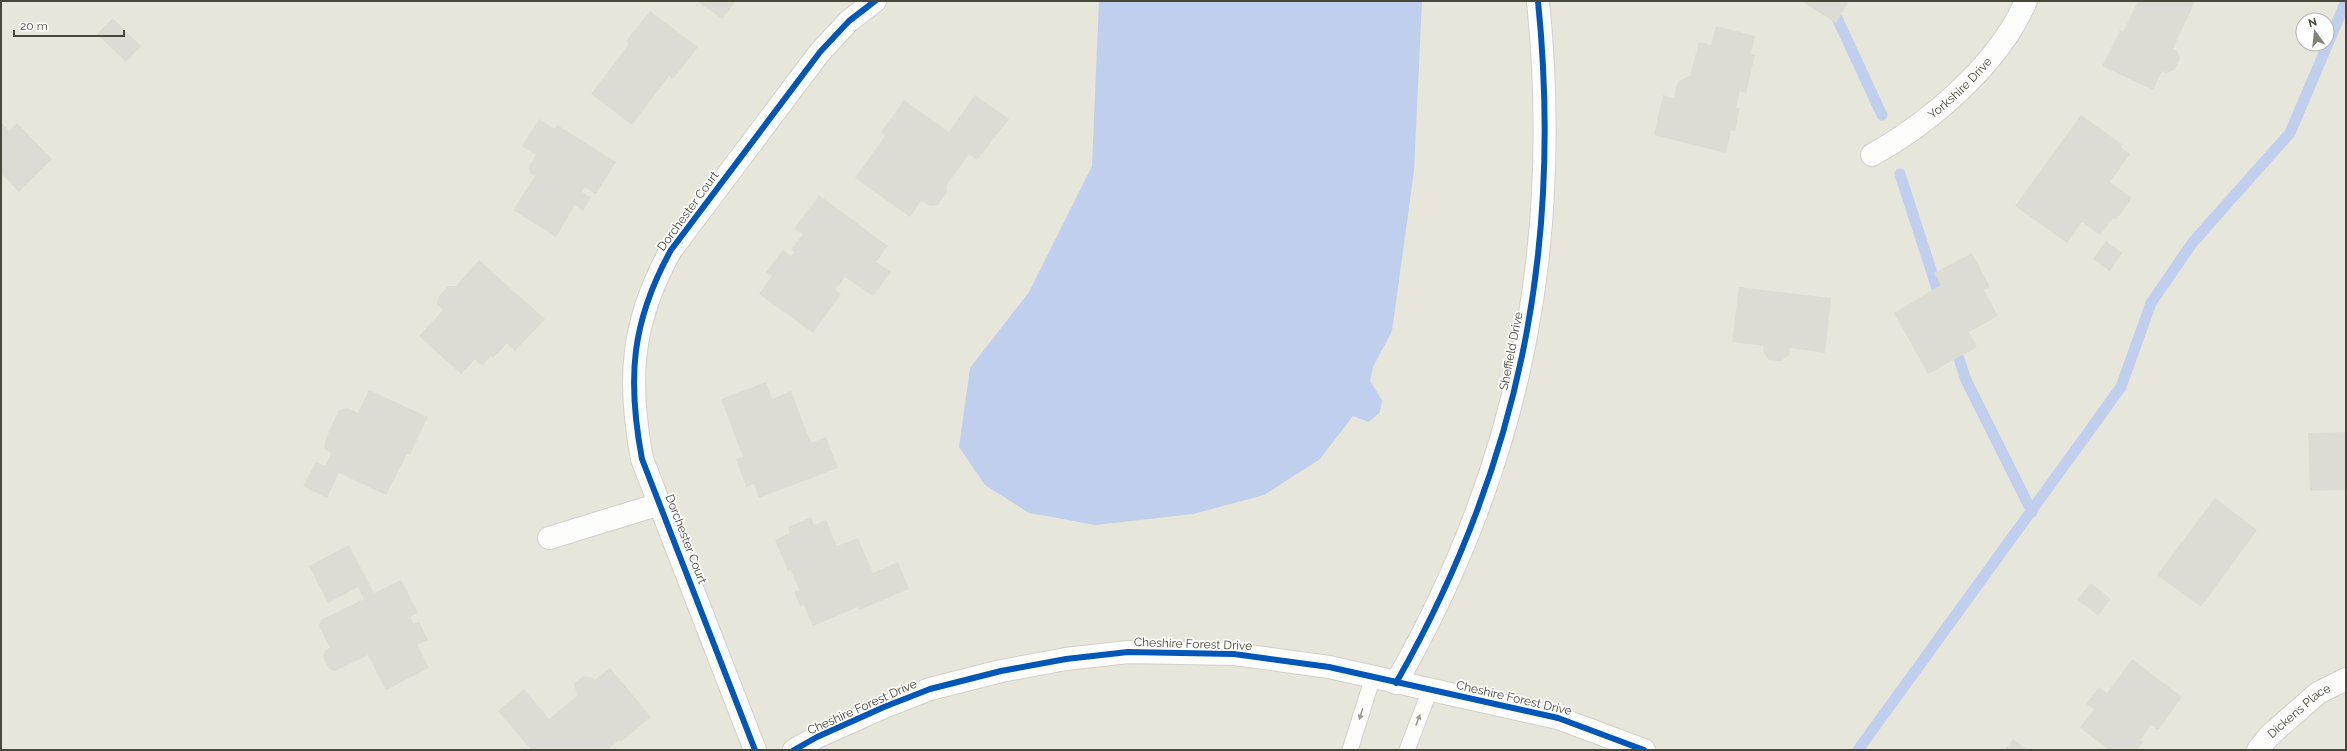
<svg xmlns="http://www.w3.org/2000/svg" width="2347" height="751" viewBox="0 0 2347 751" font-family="Raleway,sans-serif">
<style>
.residential{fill:#e7e6db;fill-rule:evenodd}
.water{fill:#c0cfee}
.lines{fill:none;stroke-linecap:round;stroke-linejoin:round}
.stream{stroke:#c0cfee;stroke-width:11}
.building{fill:#dcdcd5}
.lane-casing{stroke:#d1d0ca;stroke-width:17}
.street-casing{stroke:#d1d0ca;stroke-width:24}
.lane{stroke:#fdfdfc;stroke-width:15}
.street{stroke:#fdfdfc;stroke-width:22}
.cycleway-casing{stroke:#fff;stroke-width:8}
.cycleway{stroke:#0057b8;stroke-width:6}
.oneway{fill:#9a9991}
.labels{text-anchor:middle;stroke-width:3.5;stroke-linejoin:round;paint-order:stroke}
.street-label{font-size:12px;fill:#494739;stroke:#fff}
</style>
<rect width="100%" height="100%" fill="#f3f3ed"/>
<path class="residential" d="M 1,1 L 2346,1 L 2346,750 L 1,750 ZM 2303,20 L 2327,20 L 2327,44 L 2303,44 Z"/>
<path class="water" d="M 1099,1 L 1422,1 L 1414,171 L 1392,331 L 1373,367 L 1370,381 L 1382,400 L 1380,412 L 1369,422 L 1353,416 L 1320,459 L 1264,495 L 1193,514 L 1096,525 L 1029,513 L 985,485 L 959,447 L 970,368 L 1029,292 L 1092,166 Z"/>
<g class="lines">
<path class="stream" d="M 1829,1 L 1882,115
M 1900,174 L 1941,301
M 1954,344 L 1966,380 L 2032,512
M 1858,750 L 2121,387 L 2151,303 L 2193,242 L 2290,133 L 2346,1"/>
</g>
<path class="building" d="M 697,1 L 736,1 L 722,19 Z
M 1801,1 L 1849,1 L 1836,23 Z
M 2138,1 L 2195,1 L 2173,49 L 2177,51 L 2180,58 L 2175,70 L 2166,73 L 2162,71 L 2153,90 L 2102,66 L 2120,30 L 2123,32 Z
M 650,11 L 698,47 L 673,79 L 669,76 L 632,125 L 591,94 L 629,44 L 626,41 Z
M 113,18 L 141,46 L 126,62 L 97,34 Z
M 1716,26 L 1755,36 L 1751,54 L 1755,55 L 1746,93 L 1740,91 L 1736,108 L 1740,108 L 1735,131 L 1731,130 L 1726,153 L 1654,135 L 1663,95 L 1674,98 L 1678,81 L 1690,76 L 1699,42 L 1711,45 Z
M 975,95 L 1009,119 L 977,160 L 969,154 L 946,186 L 947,192 L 938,205 L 930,206 L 921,201 L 910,217 L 855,178 L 885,136 L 881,132 L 904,100 L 949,132 Z
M 2081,115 L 2123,145 L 2121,147 L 2130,154 L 2110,182 L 2132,198 L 2116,220 L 2113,218 L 2100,235 L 2082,222 L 2067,243 L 2015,206 Z
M 539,119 L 555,129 L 557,125 L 616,162 L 596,194 L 585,187 L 582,192 L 591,198 L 583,211 L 575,205 L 556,237 L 513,210 L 535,176 L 531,174 L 529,166 L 536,155 L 522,146 Z
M 1,122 L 9,131 L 17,123 L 52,159 L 19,192 L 1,173 Z
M 819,195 L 888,246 L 876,262 L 891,272 L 873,296 L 845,277 L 835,290 L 841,294 L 813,333 L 759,294 L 772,276 L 766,272 L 783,250 L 791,256 L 794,252 L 791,250 L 803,234 L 794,229 Z
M 2106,241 L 2122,253 L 2110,271 L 2093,259 Z
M 1972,253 L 1990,287 L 1984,290 L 1998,316 L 1969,332 L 1977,347 L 1928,374 L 1894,313 L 1941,285 L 1934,273 Z
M 479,260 L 545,319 L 515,351 L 507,343 L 493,358 L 491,356 L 482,366 L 475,359 L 461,374 L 419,336 L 443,310 L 437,304 L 438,297 L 448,286 L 456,286 Z
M 1739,287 L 1831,298 L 1825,353 L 1790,348 L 1789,355 L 1781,361 L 1769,360 L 1763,352 L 1764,346 L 1732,342 Z
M 766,382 L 772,399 L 791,391 L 811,443 L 826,437 L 838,468 L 759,498 L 754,484 L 746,487 L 736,459 L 743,457 L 721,399 Z
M 369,390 L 428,417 L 410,455 L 407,454 L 386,495 L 339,473 L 327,498 L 303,486 L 316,462 L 325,466 L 331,454 L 324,448 L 325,441 L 338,411 L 347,408 L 358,413 Z
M 2346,424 L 2346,490 L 2310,491 L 2308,433 L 2345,432 Z
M 2215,498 L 2257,530 L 2201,607 L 2157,575 Z
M 811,517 L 814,525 L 826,520 L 837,546 L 858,538 L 873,573 L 898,562 L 909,589 L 859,610 L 858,607 L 813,626 L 804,605 L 800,606 L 794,592 L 799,590 L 791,570 L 788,571 L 775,540 L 790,533 L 788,527 Z
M 349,545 L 374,593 L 401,580 L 418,613 L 410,617 L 414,624 L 419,622 L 428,640 L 417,645 L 429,668 L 386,690 L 368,655 L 335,671 L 329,669 L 323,657 L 325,650 L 330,648 L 319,626 L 321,620 L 364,599 L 358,587 L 328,603 L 309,566 Z
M 2091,583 L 2111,599 L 2098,616 L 2077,599 Z
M 2132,659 L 2182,697 L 2158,730 L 2151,725 L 2140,740 L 2143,742 L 2137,750 L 2109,750 L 2080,728 L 2094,709 L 2086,704 L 2099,687 L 2107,693 Z
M 610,668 L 651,717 L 621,742 L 619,740 L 607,750 L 531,750 L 498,711 L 524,689 L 549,719 L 577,696 L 574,683 L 584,676 L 592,677 L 595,680 Z
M 2013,739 L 2028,750 L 2005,750 Z"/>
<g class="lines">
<g class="lane-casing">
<path id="lane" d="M 1350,750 L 1373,677
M 1407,750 L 1430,690"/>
</g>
<g class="street-casing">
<g id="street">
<path id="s1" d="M 1872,155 C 1931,122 1999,64 2026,1"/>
<path d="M 549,538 L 660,504"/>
<path d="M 1396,683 C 1519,467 1563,248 1538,1"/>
<path d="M 755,750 L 642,459 C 627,379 631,322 671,250 L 820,52 L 849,21 L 875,1"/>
<path d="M 794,750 L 817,737 L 884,707 L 930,689 L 1001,671 L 1066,659 L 1128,652 L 1234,654 L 1329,667 L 1558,718 L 1644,750"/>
<path id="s2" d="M 2258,750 L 2269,736 L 2318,693 L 2346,679"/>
</g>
</g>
<use href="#lane" class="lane"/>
<use href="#street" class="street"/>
<g class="cycleway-casing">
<path id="cycleway" d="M 1396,683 C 1519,467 1563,248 1538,1
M 755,750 L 642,459 C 627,379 631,322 671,250 L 820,52 L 849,21 L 875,1
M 794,750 L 817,737 L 884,707 L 930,689 L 1001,671 L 1066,659 L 1128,652 L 1234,654 L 1329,667 L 1558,718 L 1644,750"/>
</g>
<use href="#cycleway" class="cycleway"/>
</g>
<defs><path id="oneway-solid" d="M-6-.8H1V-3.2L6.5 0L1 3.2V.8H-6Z"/></defs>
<g class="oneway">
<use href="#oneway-solid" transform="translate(1361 714) rotate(107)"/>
<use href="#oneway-solid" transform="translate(1418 720) rotate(-69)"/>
</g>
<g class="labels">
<g class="street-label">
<text dy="4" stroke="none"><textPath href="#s1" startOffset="111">Yorkshire Drive</textPath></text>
<text transform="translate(688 211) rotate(-54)" y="4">Dorchester Court</text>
<text transform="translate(1511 351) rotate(-79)" y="4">Sheffield Drive</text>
<text transform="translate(686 539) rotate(69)" y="4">Dorchester Court</text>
<text transform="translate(1193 644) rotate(2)" y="4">Cheshire Forest Drive</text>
<text transform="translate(1514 698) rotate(13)" y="4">Cheshire Forest Drive</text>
<text transform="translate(862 707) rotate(-24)" y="4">Cheshire Forest Drive</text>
<text dy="4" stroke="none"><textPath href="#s2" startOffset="57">Dickens Place</textPath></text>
</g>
</g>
<rect width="2347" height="751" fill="none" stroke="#494739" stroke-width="4"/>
<g transform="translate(2315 32) rotate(345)"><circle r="19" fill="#ffffff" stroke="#b6b5b0"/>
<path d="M0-3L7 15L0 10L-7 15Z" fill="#848378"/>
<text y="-6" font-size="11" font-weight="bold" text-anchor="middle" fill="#494739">N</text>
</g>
<path d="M14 30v6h110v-6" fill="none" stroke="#494739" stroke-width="2"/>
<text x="20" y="30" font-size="12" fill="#494739" stroke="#ffffff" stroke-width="3" paint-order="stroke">20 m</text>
</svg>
